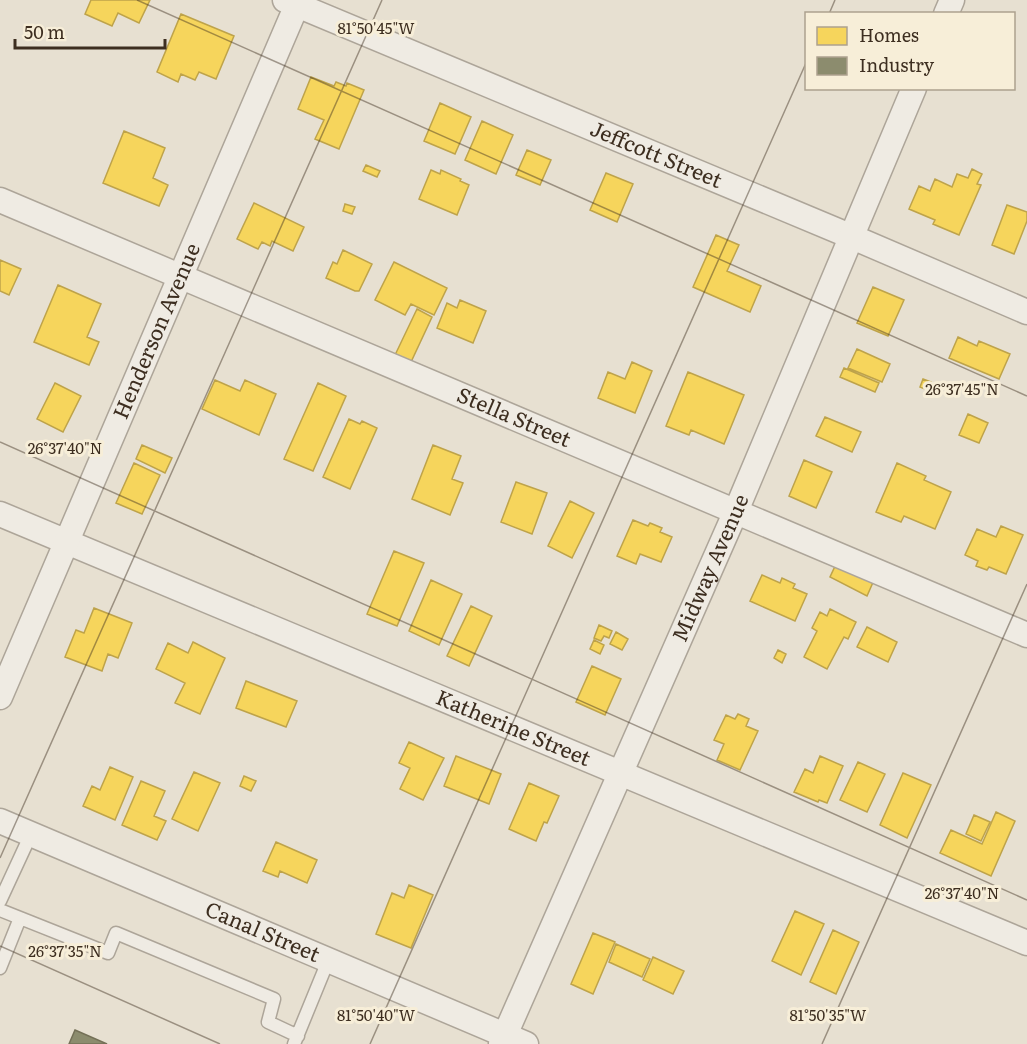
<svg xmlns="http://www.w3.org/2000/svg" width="1027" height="1044" viewBox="0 0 1027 1044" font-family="Literata,serif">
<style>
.homes{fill:#f6d55c;stroke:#bea34a;stroke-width:1.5}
.industry{fill:#8c8c6e;stroke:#747057;stroke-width:1.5}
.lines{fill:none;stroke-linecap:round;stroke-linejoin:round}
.service-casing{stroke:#ada599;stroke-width:15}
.minor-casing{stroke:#ada599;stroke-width:27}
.service{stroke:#efebe3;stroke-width:12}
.minor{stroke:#efebe3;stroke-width:24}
.ticks{fill:none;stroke:#3d2e20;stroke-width:1.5;stroke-opacity:0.45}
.labels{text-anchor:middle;stroke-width:6;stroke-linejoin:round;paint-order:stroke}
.street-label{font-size:21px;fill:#3d2e20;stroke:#f7eed8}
.ticks-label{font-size:15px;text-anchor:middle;fill:#3d2e20;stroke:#f7eed8;stroke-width:6;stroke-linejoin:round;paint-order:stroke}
</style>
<rect width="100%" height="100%" fill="#e7e0d1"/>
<path class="homes" d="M 91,0 L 150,0 L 139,23 L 118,13 L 112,26 L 85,14 Z
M 181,14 L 234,36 L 216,79 L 199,72 L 195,80 L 181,74 L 178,82 L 157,72 Z
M 311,77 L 334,86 L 336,82 L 346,86 L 347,83 L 364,90 L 339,149 L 315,139 L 324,120 L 298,109 Z
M 440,103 L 471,117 L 455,154 L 424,141 Z
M 482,121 L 513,135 L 496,174 L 465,160 Z
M 124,131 L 165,148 L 153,178 L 168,185 L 159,206 L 103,183 Z
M 527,150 L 551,160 L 540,185 L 516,175 Z
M 366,165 L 380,171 L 377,177 L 363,171 Z
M 972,169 L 982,174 L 977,184 L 981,185 L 959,235 L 933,224 L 935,220 L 909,209 L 919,186 L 930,191 L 935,179 L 952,187 L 957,174 L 968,178 Z
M 431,170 L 440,174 L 441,170 L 461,179 L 460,181 L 469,185 L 457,215 L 419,199 Z
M 606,173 L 633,184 L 617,222 L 590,210 Z
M 254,203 L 304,227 L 293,251 L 272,241 L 270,246 L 262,242 L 258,249 L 237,239 Z
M 345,204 L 355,207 L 352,214 L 343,211 Z
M 1007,205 L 1027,212 L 1027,221 L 1014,254 L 992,245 Z
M 716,235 L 739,245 L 727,271 L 761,286 L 750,312 L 693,287 Z
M 343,250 L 372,264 L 359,291 L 355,291 L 326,278 L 333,262 L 337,264 Z
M 0,260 L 21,269 L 9,295 L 0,291 Z
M 394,262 L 447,288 L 434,315 L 411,304 L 405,315 L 375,300 Z
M 58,285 L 101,304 L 87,337 L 99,342 L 89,365 L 34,342 Z
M 873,287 L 904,300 L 888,336 L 857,323 Z
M 460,300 L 486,311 L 473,343 L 437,328 L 447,303 L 457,308 Z
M 417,309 L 432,317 L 411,362 L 395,355 Z
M 958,337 L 977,346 L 979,341 L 1010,354 L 999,379 L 949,358 Z
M 857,349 L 890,364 L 882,382 L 848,368 Z
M 632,362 L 652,371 L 635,413 L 598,398 L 608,372 L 625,379 Z
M 844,368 L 879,383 L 875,392 L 840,377 Z
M 688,372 L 744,395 L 724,444 L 691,430 L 689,435 L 666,426 Z
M 923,379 L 931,382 L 928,390 L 920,387 Z
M 215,380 L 240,391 L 245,380 L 276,394 L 259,435 L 202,409 Z
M 55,383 L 81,396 L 63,432 L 37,419 Z
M 318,383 L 346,396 L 313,471 L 284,459 Z
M 968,414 L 988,423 L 979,443 L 959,435 Z
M 825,417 L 861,432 L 852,452 L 816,436 Z
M 349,419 L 360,424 L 362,421 L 377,428 L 350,489 L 323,477 Z
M 142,445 L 172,458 L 165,473 L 136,459 Z
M 433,445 L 461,456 L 452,479 L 463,483 L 450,515 L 412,499 Z
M 804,460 L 832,472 L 816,508 L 789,496 Z
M 134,463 L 160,475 L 142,514 L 116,503 Z
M 897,463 L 926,476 L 924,480 L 951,492 L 935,529 L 904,516 L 901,522 L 876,512 Z
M 516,482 L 547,493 L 532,534 L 501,522 Z
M 570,501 L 594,513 L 572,558 L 548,546 Z
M 633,520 L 648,526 L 650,523 L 662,528 L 660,532 L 672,537 L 661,562 L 640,554 L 636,564 L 617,556 Z
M 1001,526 L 1023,535 L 1006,574 L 989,567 L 987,570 L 976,566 L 978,561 L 965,555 L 977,529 L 996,537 Z
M 394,551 L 424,563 L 397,626 L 367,614 Z
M 837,562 L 874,580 L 867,596 L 830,577 Z
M 762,575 L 780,583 L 782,578 L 795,584 L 793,588 L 807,594 L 795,621 L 750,601 Z
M 431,580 L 462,594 L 439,645 L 409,631 Z
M 471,606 L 492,616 L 469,666 L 447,656 Z
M 94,608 L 132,623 L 118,658 L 108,654 L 102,671 L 65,657 L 76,630 L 84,633 Z
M 830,609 L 856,622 L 848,639 L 844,637 L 827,669 L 804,657 L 817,631 L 812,628 L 820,612 L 827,616 Z
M 599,625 L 612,631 L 609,638 L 604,636 L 601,641 L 594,638 Z
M 867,627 L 897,642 L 888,662 L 857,647 Z
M 616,632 L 628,639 L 622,650 L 610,644 Z
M 594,640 L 604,645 L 600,654 L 590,649 Z
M 193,642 L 225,658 L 200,714 L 175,703 L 185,683 L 156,669 L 168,643 L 188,653 Z
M 778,650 L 786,654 L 782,663 L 774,658 Z
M 592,666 L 621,679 L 605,715 L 576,702 Z
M 246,681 L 297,701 L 286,727 L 236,708 Z
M 738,714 L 749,719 L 746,726 L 758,731 L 740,770 L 717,760 L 724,744 L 714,740 L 726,715 L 735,719 Z
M 409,742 L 444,758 L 423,800 L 400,789 L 410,768 L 399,763 Z
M 456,756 L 501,774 L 489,804 L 444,786 Z
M 820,756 L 843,766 L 827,803 L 819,800 L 818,802 L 794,792 L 805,769 L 813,773 Z
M 858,762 L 885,774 L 867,812 L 840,800 Z
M 110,767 L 133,777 L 115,820 L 83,806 L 92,786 L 100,790 Z
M 194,772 L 220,783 L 198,831 L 172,819 Z
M 903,773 L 931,785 L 907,838 L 880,825 Z
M 244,776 L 256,781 L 251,791 L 240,786 Z
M 141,781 L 165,791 L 154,816 L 166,821 L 157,840 L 122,825 Z
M 529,783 L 559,796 L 547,823 L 544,822 L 536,841 L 509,829 Z
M 996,812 L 1015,821 L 991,876 L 940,853 L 951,830 L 982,844 Z
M 974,815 L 990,822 L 981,841 L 966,834 Z
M 276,842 L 317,860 L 307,883 L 280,871 L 278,877 L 263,871 Z
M 409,885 L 433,895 L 411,948 L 376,934 L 392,893 L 404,898 Z
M 795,911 L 824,924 L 801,975 L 772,961 Z
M 833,930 L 859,942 L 836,994 L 810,982 Z
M 593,933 L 615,942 L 593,994 L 571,984 Z
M 616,944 L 650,959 L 642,977 L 609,962 Z
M 653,957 L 684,971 L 673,994 L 643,980 Z"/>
<path class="industry" d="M 75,1030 L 107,1044 L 69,1044 Z"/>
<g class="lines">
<g class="service-casing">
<path id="service" d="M 0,901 L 31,834
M 0,910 L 108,953 L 116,933 L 274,999 L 268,1022 L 298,1036
M 0,968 L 20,918
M 294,1044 L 328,961"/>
</g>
<g class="minor-casing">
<g id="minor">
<path id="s1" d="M 285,0 L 850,236 L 1027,312"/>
<path d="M 946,14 L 952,0"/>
<path id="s2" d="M 0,200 L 1027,635"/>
<path id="s3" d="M 0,514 L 1027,943"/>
<path id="s4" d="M 0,697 L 299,0"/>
<path id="s5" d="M 0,821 L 526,1044"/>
<path id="s6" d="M 501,1044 L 736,511 L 914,88"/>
</g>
</g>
<use href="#service" class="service"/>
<use href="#minor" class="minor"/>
</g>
<path class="ticks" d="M 137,0 L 1027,396M 829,14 L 835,0M 0,442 L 1027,900M 0,858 L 382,0M 0,946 L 220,1044M 370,1044 L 806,63M 822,1044 L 1027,584"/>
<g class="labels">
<g class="street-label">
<text dy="7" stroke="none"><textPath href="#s1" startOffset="402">Jeffcott Street</textPath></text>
<text dy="7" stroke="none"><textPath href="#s4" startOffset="398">Henderson Avenue</textPath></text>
<text dy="7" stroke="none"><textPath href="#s2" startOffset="558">Stella Street</textPath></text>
<text dy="7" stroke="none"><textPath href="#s6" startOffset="520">Midway Avenue</textPath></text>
<text dy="7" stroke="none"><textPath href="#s3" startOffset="556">Katherine Street</textPath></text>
<text dy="7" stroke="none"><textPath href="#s5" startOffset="285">Canal Street</textPath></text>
</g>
</g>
<g class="ticks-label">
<text x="376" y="34">81°50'45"W</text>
<text x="962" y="395">26°37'45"N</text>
<text x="65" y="454">26°37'40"N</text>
<text x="962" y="899">26°37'40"N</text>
<text x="65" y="957">26°37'35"N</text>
<text x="376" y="1021">81°50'40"W</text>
<text x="828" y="1021">81°50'35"W</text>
</g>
<rect x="805" y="12" width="210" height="78" fill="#f7eed8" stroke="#ada18e" stroke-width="1.5"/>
<rect x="817" y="27" width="30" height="18" fill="#f6d55c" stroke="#ada18e" stroke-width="1.5"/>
<text x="859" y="42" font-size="18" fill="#3d2e20">Homes</text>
<rect x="817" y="57" width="30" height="18" fill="#8c8c6e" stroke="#ada18e" stroke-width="1.5"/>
<text x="859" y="72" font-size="18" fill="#3d2e20">Industry</text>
<path d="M15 39v9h150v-9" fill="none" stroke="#3d2e20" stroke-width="3"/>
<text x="24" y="39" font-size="18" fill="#3d2e20" stroke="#f7eed8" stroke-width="4.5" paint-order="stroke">50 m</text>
</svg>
